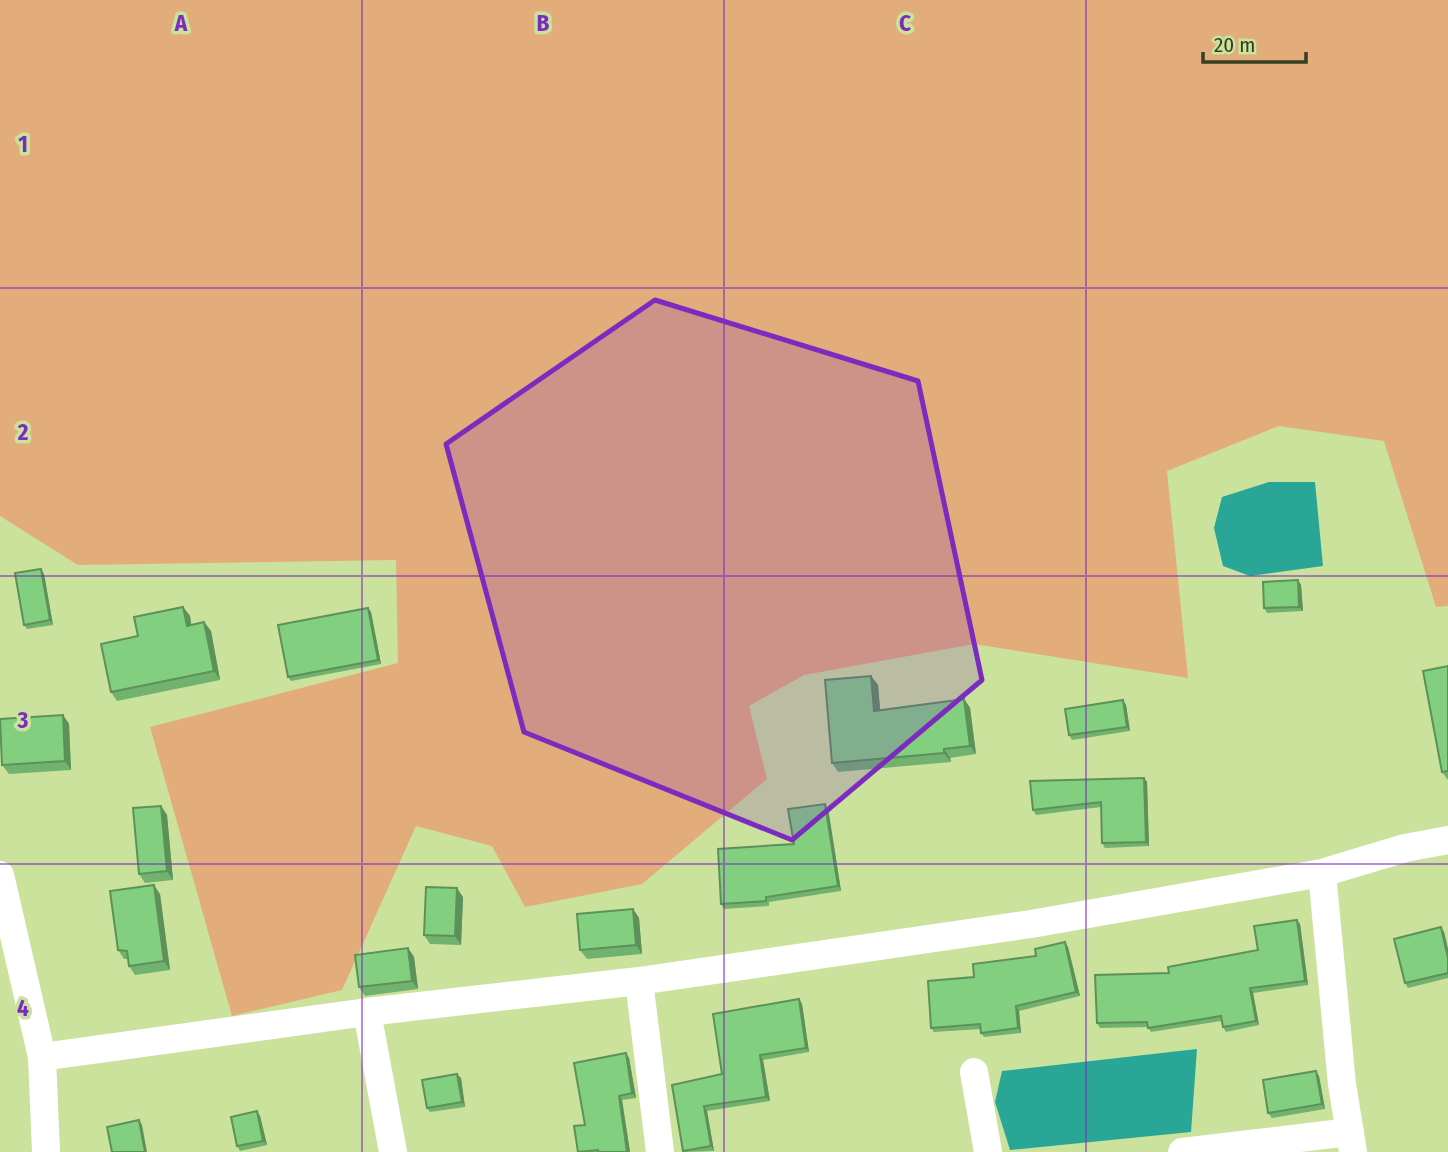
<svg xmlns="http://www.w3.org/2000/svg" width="1448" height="1152" viewBox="0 0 1448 1152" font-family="'Fira Sans Condensed',sans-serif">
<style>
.green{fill:#e2ac7b}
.water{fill:#2aa697}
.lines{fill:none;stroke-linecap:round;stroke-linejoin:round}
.street{stroke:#fff;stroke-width:28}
.wall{fill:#71b26e}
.shaded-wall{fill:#5c915a}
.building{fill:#83cf80;stroke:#5c915a;stroke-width:2}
.marked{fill:#7b2cbf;fill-opacity:0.2;stroke:#7b2cbf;stroke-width:5;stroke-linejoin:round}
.grid{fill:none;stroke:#7b2cbf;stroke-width:2;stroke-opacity:0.55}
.grid-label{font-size:23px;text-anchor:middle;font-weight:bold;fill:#7b2cbf;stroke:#cbe29c;stroke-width:7;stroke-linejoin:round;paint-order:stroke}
</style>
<rect width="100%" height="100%" fill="#cbe29c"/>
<path class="green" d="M 0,0 L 1448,0 L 1448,606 L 1436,607 L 1384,441 L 1279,426 L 1167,471 L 1188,678 L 974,644 L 804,675 L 749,706 L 767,779 L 642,884 L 525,907 L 492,846 L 416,826 L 342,990 L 232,1016 L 150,727 L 398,663 L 396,560 L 78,565 L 0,516 Z"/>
<path class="water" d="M 1269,482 L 1315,482 L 1323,566 L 1250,576 L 1223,566 L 1214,528 L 1222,497 Z
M 1197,1049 L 1191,1132 L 1010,1150 L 995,1102 L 1002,1071 Z"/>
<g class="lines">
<path class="street" d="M 1322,873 L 1342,1084 L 1353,1152
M 0,875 L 42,1057 L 46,1152
M 639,981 L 660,1152
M 367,1012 L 393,1152
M 42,1057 L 367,1012 L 639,981 L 1031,924 L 1322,873 L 1405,848 L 1448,840
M 974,1072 L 988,1152
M 1182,1152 L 1350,1132"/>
</g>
<path class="wall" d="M 44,574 L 53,625 L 27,629 L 24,625 Z
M 1298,580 L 1301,585 L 1303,611 L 1267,613 L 1264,608 Z
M 183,607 L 190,616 L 191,625 L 204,622 L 211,631 L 220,680 L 117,701 L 111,692 L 138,636 Z
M 371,612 L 381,664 L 291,681 L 288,677 Z
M 1448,666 L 1448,780 L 1442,772 Z
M 871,676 L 878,685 L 880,710 L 964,699 L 970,708 L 976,754 L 950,758 L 951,762 L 838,772 L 832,763 Z
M 1126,705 L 1130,731 L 1072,740 L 1069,735 Z
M 63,715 L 69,724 L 71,770 L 9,774 L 2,765 Z
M 1144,778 L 1147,782 L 1149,846 L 1105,848 L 1102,843 L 1101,807 L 1036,815 L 1033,810 Z
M 161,806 L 167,815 L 173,880 L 145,883 L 139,874 Z
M 828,808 L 841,891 L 769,902 L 769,906 L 724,909 L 721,904 L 794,844 Z
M 160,894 L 170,970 L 135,975 L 129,966 L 128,959 L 124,959 L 118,950 Z
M 463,897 L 461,945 L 430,944 L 424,935 Z
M 633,909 L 639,918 L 642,954 L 587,959 L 580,950 Z
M 1300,924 L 1308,985 L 1253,993 L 1259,1025 L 1226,1032 L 1223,1027 L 1221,1021 L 1151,1032 L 1148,1027 L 1100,1028 L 1097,1023 L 1169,973 L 1258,950 Z
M 1444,932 L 1448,949 L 1448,978 L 1408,988 L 1405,983 Z
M 1065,942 L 1068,947 L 1080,996 L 1019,1011 L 1021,1033 L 984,1037 L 981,1033 L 981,1029 L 934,1032 L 931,1028 L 974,977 L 1036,956 Z
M 408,948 L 414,957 L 418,989 L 365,996 L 359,987 Z
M 799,999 L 802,1004 L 809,1052 L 763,1060 L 770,1101 L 707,1111 L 714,1151 L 684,1152 L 672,1085 L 722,1074 Z
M 629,1058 L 636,1098 L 622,1100 L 630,1152 L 640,1152 L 578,1152 L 585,1125 Z
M 1319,1076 L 1325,1109 L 1272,1118 L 1268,1113 Z
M 461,1078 L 465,1107 L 430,1112 L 427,1108 Z
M 260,1116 L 267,1145 L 240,1151 L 237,1146 Z"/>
<path class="shaded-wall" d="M 41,569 L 44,574 L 53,625 L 50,620 Z
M 1298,580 L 1301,585 L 1303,611 L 1299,607 Z
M 183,607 L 190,616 L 193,635 L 187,626 Z
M 368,608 L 371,612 L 381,664 L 378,660 Z
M 204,622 L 211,631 L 220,680 L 214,671 Z
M 871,676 L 878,685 L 881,720 L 874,711 Z
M 964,699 L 970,708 L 976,754 L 970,746 Z
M 1123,700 L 1126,705 L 1130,731 L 1127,727 Z
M 63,715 L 69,724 L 71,770 L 65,761 Z
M 944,749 L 950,758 L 951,762 L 944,753 Z
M 1144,778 L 1147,782 L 1149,846 L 1146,842 Z
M 825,804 L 828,808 L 841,891 L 838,886 Z
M 161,806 L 167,815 L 173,880 L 167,871 Z
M 154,885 L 160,894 L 170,970 L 164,961 Z
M 457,888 L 463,897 L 461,945 L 455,936 Z
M 633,909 L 639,918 L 642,954 L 636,945 Z
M 1297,920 L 1300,924 L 1308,985 L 1305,981 Z
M 1441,927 L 1444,932 L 1448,949 L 1448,958 Z
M 1065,942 L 1068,947 L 1080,996 L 1076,992 Z
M 408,948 L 414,957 L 418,989 L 412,981 Z
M 1250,988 L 1253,993 L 1259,1025 L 1256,1021 Z
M 799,999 L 802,1004 L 809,1052 L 806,1048 Z
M 1016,1006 L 1019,1011 L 1021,1033 L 1018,1028 Z
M 626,1053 L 629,1058 L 636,1098 L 632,1093 Z
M 760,1055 L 763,1060 L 770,1101 L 766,1097 Z
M 1316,1071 L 1319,1076 L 1325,1109 L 1322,1104 Z
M 457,1074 L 461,1078 L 465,1107 L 462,1102 Z
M 619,1096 L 622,1100 L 630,1152 L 627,1152 Z
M 704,1106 L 707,1111 L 714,1151 L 711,1146 Z
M 257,1111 L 260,1116 L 267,1145 L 263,1141 Z
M 139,1120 L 142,1125 L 147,1152 L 145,1152 Z"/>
<path class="building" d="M 41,569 L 50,620 L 24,625 L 15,573 Z
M 1298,580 L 1299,607 L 1264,608 L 1263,582 Z
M 183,607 L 187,626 L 204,622 L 214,671 L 111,692 L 101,644 L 138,636 L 134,617 Z
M 368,608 L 378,660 L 288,677 L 278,625 Z
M 1448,666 L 1448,771 L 1442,772 L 1423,671 Z
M 871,676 L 874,711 L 964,699 L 970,746 L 944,749 L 944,753 L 832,763 L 825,680 Z
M 1123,700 L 1127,727 L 1069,735 L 1065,709 Z
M 63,715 L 65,761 L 2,765 L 0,719 Z
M 1144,778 L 1146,842 L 1102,843 L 1101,802 L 1033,810 L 1030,781 Z
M 825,804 L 838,886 L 766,897 L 766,901 L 721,904 L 718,849 L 794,844 L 788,809 Z
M 161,806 L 167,871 L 139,874 L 133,808 Z
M 154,885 L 164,961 L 129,966 L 127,951 L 118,950 L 110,891 Z
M 426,887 L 457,888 L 455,936 L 424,935 Z
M 633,909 L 636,945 L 580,950 L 577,914 Z
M 1297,920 L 1305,981 L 1250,988 L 1256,1021 L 1223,1027 L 1221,1016 L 1148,1028 L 1147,1022 L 1097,1023 L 1095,975 L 1169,973 L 1168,967 L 1258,950 L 1254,926 Z
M 1441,927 L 1448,958 L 1448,973 L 1405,983 L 1394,939 Z
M 1065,942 L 1076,992 L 1016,1006 L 1018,1028 L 981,1033 L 980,1024 L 931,1028 L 928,981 L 974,977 L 973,964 L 1036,956 L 1035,949 Z
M 408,948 L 412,981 L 359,987 L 355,955 Z
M 799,999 L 806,1048 L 760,1055 L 766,1097 L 704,1106 L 711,1146 L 683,1151 L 672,1085 L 722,1074 L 713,1014 Z
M 626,1053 L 632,1093 L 619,1096 L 627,1152 L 599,1152 L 598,1150 L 578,1152 L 574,1126 L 585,1125 L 574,1063 Z
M 1316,1071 L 1322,1104 L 1268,1113 L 1263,1080 Z
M 457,1074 L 462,1102 L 427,1108 L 422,1080 Z
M 257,1111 L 263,1141 L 237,1146 L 231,1117 Z
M 139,1120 L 145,1152 L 112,1152 L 107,1127 Z"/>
<path class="marked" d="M 655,300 L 918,381 L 982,680 L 792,840 L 524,732 L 446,444 Z"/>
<path class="grid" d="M 362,0 L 362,1152M 724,0 L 724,1152M 1086,0 L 1086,1152M 0,288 L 1448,288M 0,576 L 1448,576M 0,864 L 1448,864"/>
<g class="grid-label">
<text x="181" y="31">A</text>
<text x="543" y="31">B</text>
<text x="905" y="31">C</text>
<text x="23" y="152">1</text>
<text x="23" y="440">2</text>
<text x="23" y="728">3</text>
<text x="23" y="1016">4</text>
</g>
<path d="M1203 52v10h103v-10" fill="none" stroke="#353e22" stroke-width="3.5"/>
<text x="1214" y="52" font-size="21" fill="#353e22" stroke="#cbe29c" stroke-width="5" paint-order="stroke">20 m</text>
</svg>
